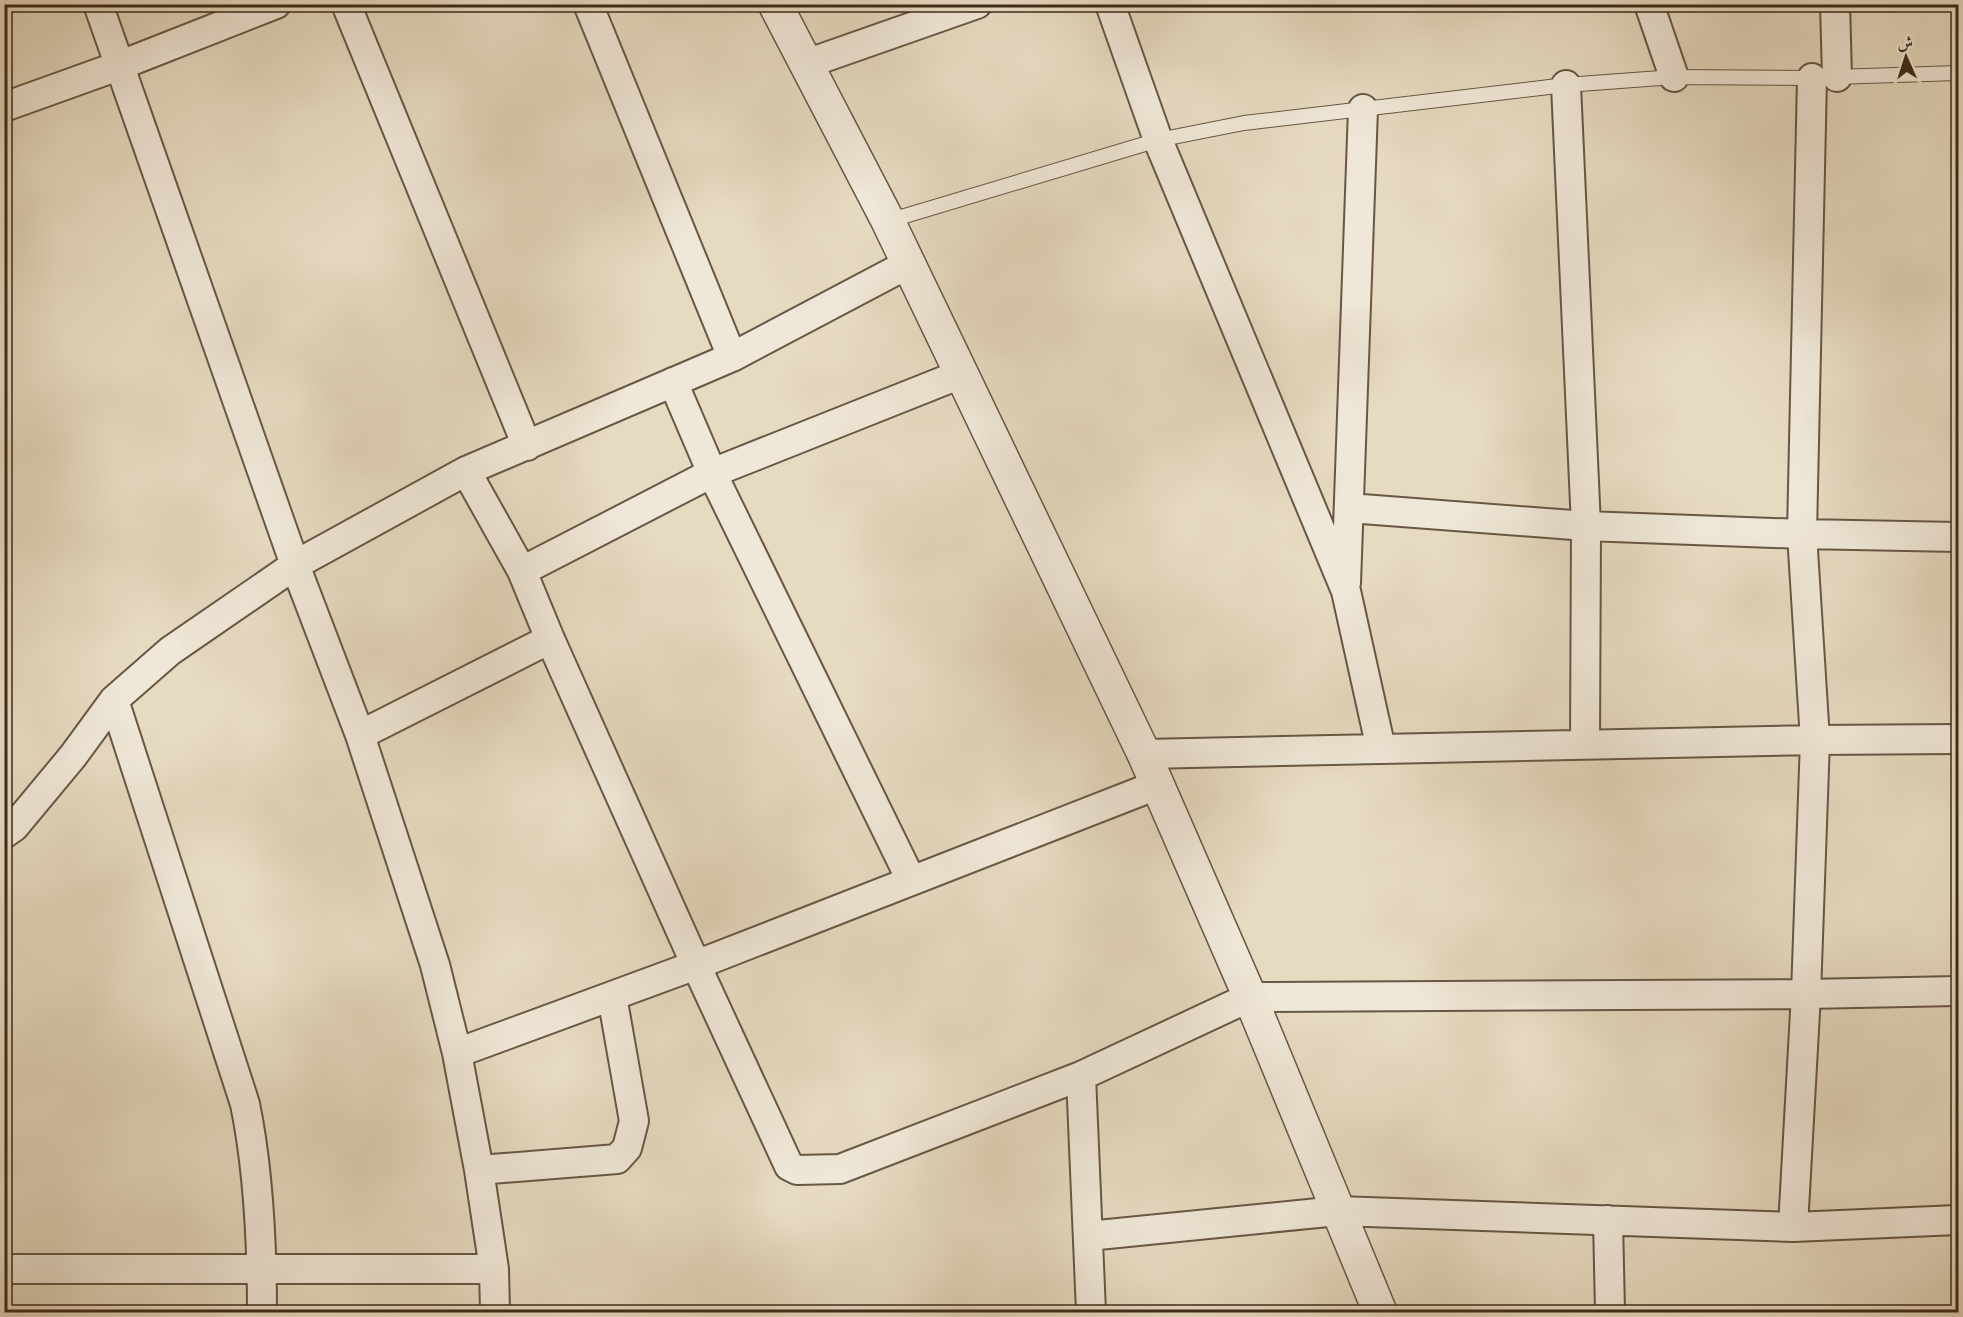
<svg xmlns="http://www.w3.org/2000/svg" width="1963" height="1317" viewBox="0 0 1963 1317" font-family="Cardo,Amiri,serif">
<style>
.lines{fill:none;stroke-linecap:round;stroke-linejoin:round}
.service-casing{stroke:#685744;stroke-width:16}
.minor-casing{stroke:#685744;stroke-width:32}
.tertiary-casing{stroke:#685744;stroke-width:36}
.service{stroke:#efe7d7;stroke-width:14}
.minor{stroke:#efe7d7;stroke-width:28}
.tertiary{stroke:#efe7d7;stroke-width:33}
</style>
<rect width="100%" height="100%" fill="#e6dac1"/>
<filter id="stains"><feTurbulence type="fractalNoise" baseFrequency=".00333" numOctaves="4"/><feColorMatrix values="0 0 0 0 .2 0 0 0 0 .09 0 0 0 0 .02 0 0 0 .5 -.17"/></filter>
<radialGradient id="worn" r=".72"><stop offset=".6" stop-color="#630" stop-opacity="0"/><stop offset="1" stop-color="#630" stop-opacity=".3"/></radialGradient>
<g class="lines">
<g class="service-casing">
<path id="service" d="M 1834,77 L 1958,73
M 888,221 L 1158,140 L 1244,123 L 1566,85 L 1674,77 L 1814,78"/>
</g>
<g class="minor-casing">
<path id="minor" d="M 98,4 L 295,565 L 360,735 L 435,965 L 457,1053 L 479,1170 L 494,1269
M 346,4 L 527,446
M 588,4 L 732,357
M 1110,4 L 1158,140 L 1346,591 L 1381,749
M 1649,4 L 1674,77
M 1835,4 L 1837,77
M 806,64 L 977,4
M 1566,85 L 1586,526 L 1585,744
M 4,107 L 121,65 L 276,4
M 673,382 L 712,473 L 911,880
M 466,471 L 522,571 L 550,639 L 696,965 L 789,1166 L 797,1170 L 840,1169 L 1081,1076 L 1250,997 L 1806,994 L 1958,991
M 1349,508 L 1586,526 L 1802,534 L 1958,537
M 522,571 L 712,473 L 961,374
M 1346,583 L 1363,109
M 114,700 L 245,1104 C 259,1172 262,1243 262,1312
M 360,735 L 550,639
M 1144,754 L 1815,740 L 1958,739
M 4,834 L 14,827 L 73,756 L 114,700 L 170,651 L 295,565 L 466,471 L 732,357 L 908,264
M 457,1053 L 696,965 L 1157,785
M 1081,1076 L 1091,1312
M 479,1170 L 617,1159 L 627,1148 L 634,1121 L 612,996
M 1608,1220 L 1610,1312
M 1793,1227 L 1806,994 L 1815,740 L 1802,534 L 1812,78
M 1088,1236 L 1338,1211 L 1793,1227 L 1958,1220
M 4,1269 L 494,1269 L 495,1312"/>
</g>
<g class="tertiary-casing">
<path id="tertiary" d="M 775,4 L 888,221 L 1144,754 L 1250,997 L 1380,1312"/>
</g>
<use href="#service" class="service"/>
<use href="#minor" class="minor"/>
<use href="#tertiary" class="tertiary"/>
</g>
<rect width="1963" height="1317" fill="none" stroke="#e6dac1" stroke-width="24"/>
<rect x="6" y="6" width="1951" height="1305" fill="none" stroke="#3e2b1b" stroke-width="3"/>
<rect x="12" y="12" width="1939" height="1293" fill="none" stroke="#3e2b1b" stroke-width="1.5"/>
<g transform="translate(1906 57) rotate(357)" stroke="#efe7d7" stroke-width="4.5" paint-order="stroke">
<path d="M0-4.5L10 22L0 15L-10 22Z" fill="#3e2b1b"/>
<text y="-9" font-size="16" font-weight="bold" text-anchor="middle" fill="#3e2b1b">ش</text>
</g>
<rect width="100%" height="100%" filter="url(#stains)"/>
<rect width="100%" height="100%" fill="url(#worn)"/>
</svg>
